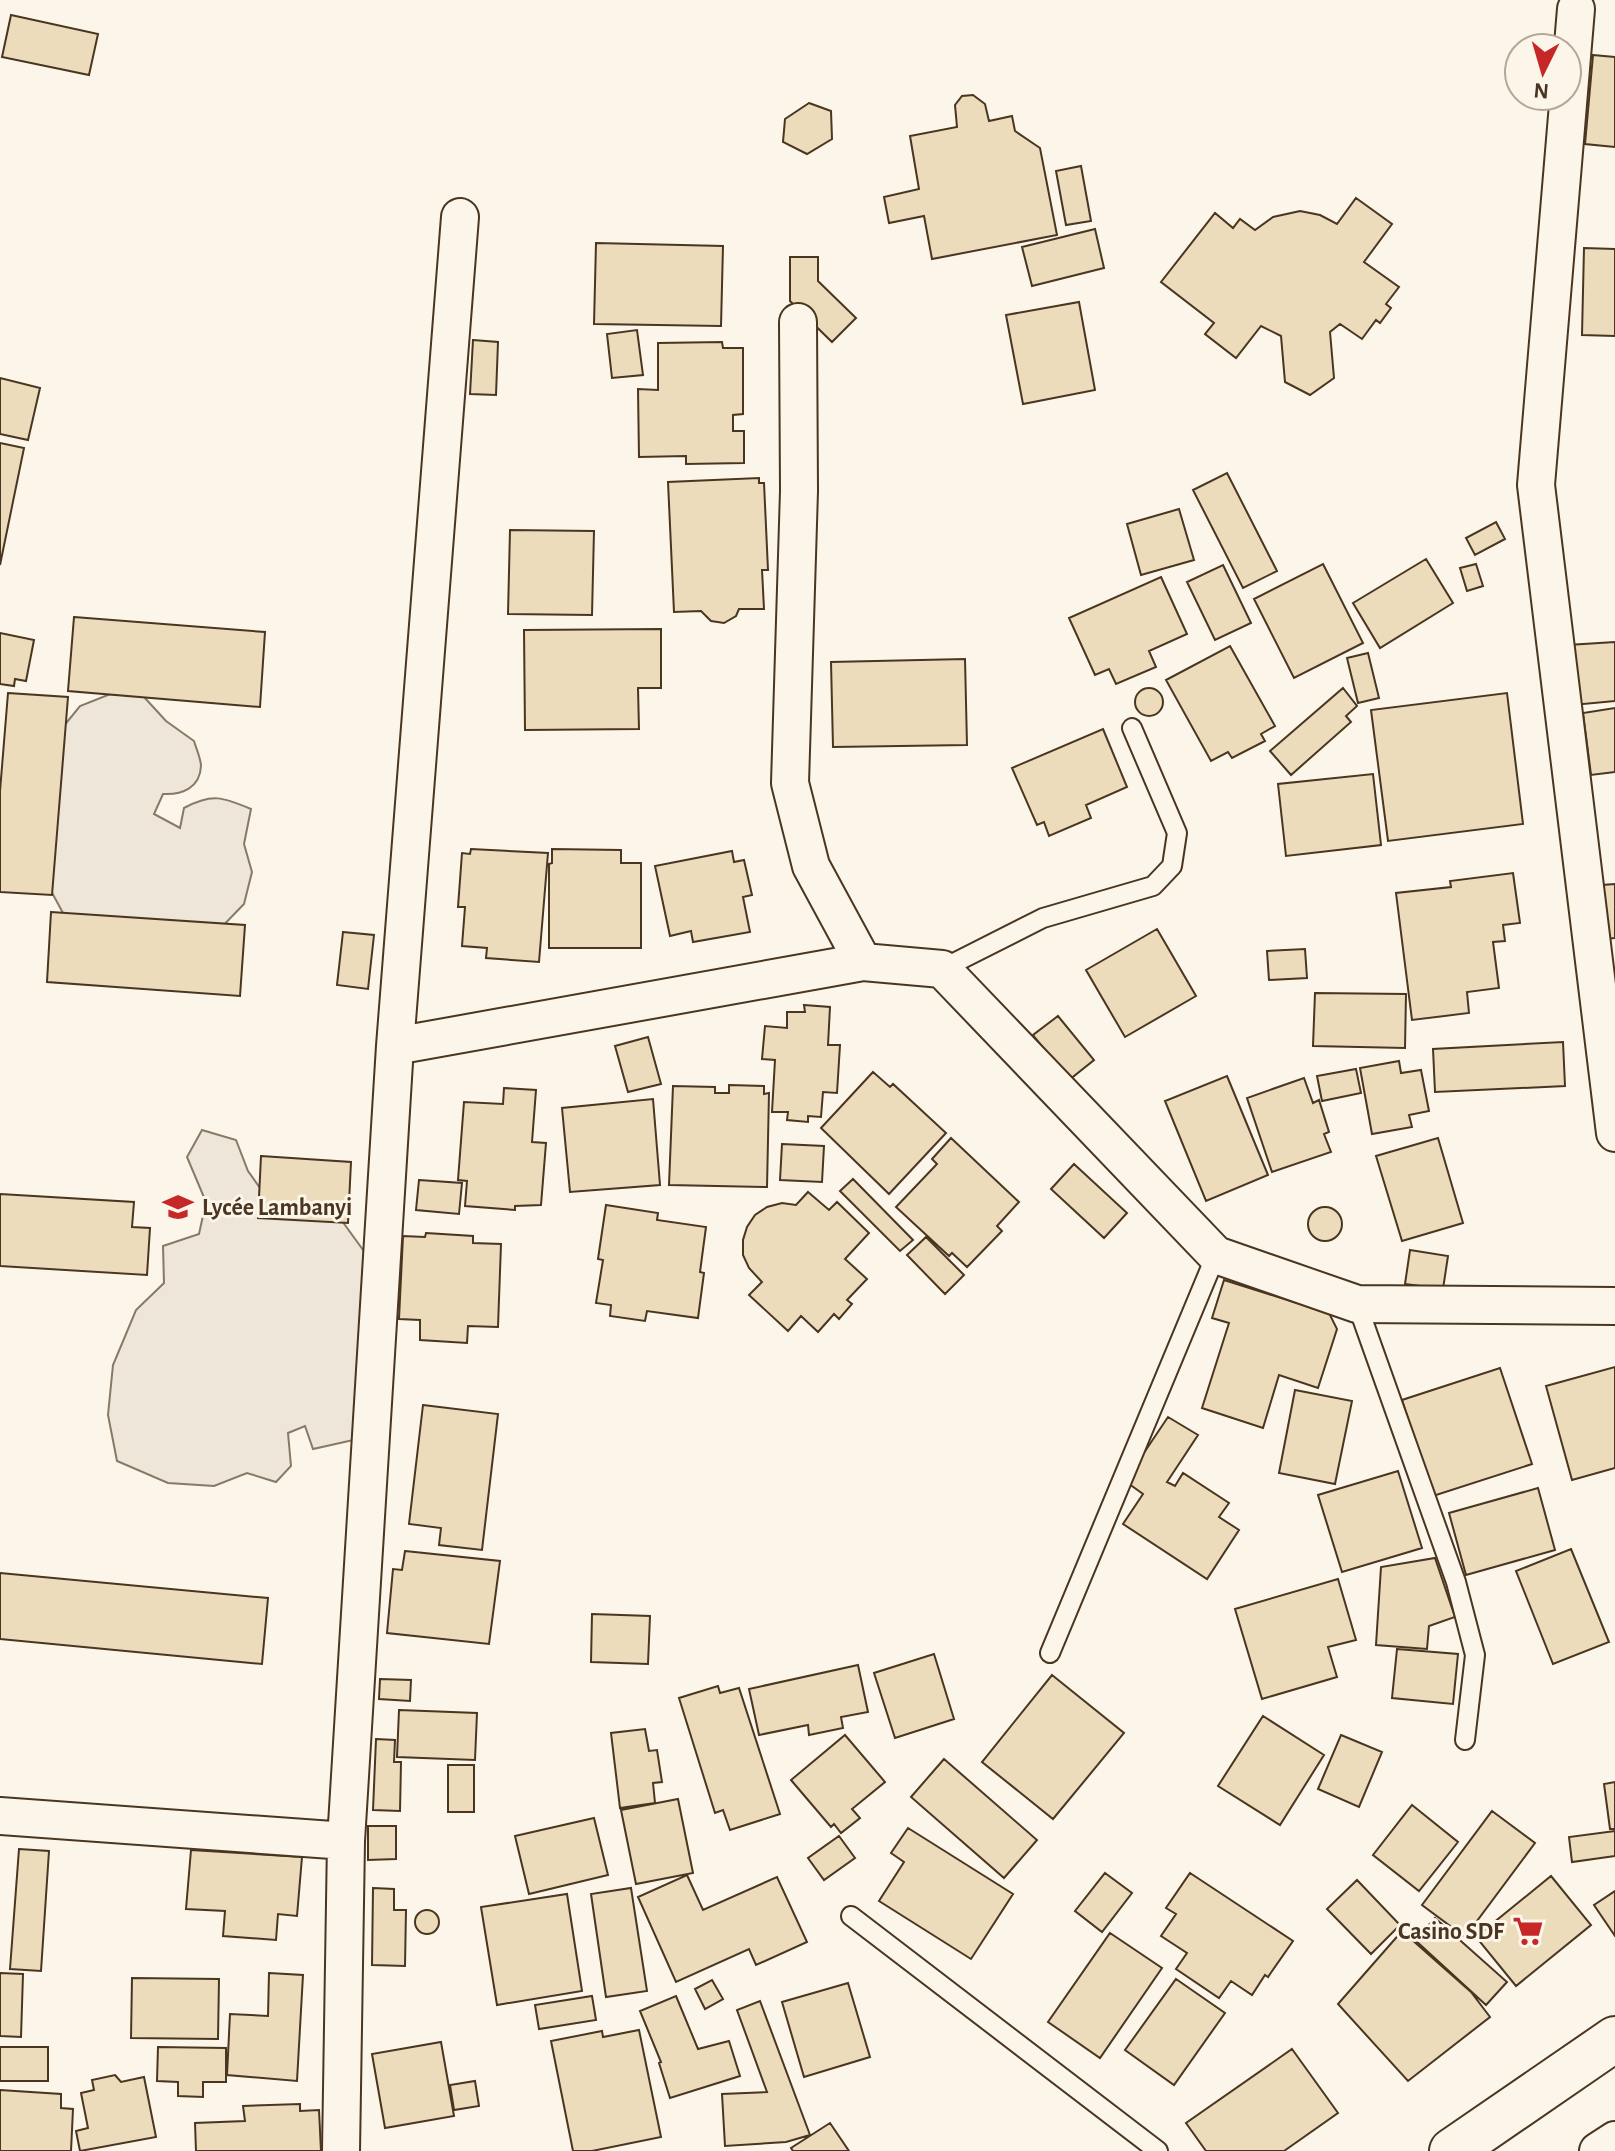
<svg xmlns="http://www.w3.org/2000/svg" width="1615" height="2151" viewBox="0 0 1615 2151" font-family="'Alegreya Sans',sans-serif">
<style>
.green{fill:#ede6d9;stroke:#887966;stroke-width:2}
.building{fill:#ecdcbc;stroke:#4a3520;stroke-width:2}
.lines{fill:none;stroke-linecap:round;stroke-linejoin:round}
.lane-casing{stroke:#4a3520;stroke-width:22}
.street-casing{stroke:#4a3520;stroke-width:40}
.primary-casing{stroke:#4a3520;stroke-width:48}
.lane{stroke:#fbf6e9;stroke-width:18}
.street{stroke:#fbf6e9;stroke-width:36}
.primary{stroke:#fbf6e9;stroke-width:44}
.labels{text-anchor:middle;stroke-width:6;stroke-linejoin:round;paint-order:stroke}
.poi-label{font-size:24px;font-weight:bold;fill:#4a3520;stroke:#fbf6e9;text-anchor:start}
</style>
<rect width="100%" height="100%" fill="#fbf6e9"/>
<path class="green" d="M 133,685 L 166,721 L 194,741 C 196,748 201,759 201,766 C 200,788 182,795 163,794 L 154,814 L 180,828 L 184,808 C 212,793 223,797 251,809 L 244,844 L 252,872 L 244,904 L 214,935 L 70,926 L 43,876 L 54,738 L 80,706 Z
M 202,1130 L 236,1140 L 248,1171 L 270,1202 L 334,1210 L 366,1254 L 358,1439 L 313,1449 L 305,1426 L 288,1433 L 291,1466 L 276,1482 L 247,1473 L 214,1486 L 168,1483 L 117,1461 L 108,1415 L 113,1365 L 136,1310 L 164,1283 L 163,1246 L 199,1234 L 206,1202 L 187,1157 Z"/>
<path class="building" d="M 11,15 L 98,34 L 89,75 L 2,57 Z
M 1593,55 L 1615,57 L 1615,147 L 1585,144 Z
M 973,95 L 985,104 L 989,121 L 1012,116 L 1015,131 L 1040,148 L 1057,235 L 932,259 L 924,216 L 889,223 L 884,197 L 919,189 L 910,136 L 957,127 L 955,105 L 962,96 Z
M 809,103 L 831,111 L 832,139 L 807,154 L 783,142 L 785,119 Z
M 1081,166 L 1091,221 L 1066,225 L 1056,171 Z
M 1356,198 L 1392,224 L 1364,262 L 1399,287 L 1386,304 L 1391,308 L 1380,323 L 1376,320 L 1362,339 L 1340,324 L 1330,332 L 1334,378 L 1310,395 L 1285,382 L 1281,336 L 1261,326 L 1236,358 L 1205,334 L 1214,323 L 1161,282 L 1215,213 L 1233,228 L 1240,219 L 1255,230 L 1273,217 L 1300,211 L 1320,215 L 1337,224 Z
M 1095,229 L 1104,268 L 1032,286 L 1022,247 Z
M 596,243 L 723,246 L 721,326 L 594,324 Z
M 1584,248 L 1615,249 L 1615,336 L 1582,335 Z
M 790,257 L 818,257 L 818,281 L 856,318 L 832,342 L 790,301 Z
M 1079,302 L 1095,390 L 1023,404 L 1006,315 Z
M 637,330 L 643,375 L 612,378 L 607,334 Z
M 473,340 L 498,342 L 496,395 L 470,394 Z
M 722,342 L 723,348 L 743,348 L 743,414 L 733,415 L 733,431 L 744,431 L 744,463 L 686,464 L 686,456 L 639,457 L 638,389 L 658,390 L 658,343 Z
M 0,378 L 40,388 L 28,440 L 0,434 Z
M 0,443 L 24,448 L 0,565 Z
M 1227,473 L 1277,571 L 1243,588 L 1193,490 Z
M 759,478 L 759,483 L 764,483 L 768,570 L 762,570 L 764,609 L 739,609 L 736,616 L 724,623 L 711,621 L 701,611 L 674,612 L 668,482 Z
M 1179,509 L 1194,560 L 1141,575 L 1127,524 Z
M 1496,522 L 1505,539 L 1475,555 L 1466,538 Z
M 510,530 L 594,531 L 592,615 L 508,614 Z
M 1426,559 L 1453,603 L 1380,648 L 1353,603 Z
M 1323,564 L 1363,643 L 1294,678 L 1254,599 Z
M 1476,564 L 1483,586 L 1467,591 L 1460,568 Z
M 1223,565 L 1251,623 L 1215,640 L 1187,582 Z
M 1161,577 L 1187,634 L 1149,651 L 1156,667 L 1116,684 L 1109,669 L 1095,675 L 1069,618 Z
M 74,617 L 265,632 L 260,707 L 68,691 Z
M 661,629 L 661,688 L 638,688 L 639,729 L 525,730 L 524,630 Z
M 0,633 L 34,640 L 26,681 L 15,679 L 14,686 L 0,684 Z
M 1615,642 L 1615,701 L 1573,705 L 1568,645 Z
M 1230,646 L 1275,726 L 1261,734 L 1265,741 L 1232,758 L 1228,752 L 1211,761 L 1166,680 Z
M 1368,653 L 1379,698 L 1358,703 L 1347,658 Z
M 965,659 L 967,745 L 833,747 L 831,662 Z
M1135 702a14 14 0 1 1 28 0a14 14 0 1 1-28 0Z
M 1343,688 L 1357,706 L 1346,716 L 1351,722 L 1291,775 L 1270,751 Z
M 8,693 L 68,697 L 52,895 L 0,892 L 0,791 Z
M 1507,693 L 1523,824 L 1388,841 L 1371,710 Z
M 1615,708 L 1615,772 L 1591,775 L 1583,713 Z
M 1103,729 L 1127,787 L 1086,805 L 1091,818 L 1049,836 L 1044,822 L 1037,825 L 1012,768 Z
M 1373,774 L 1381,845 L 1286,856 L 1278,784 Z
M 471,849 L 548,853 L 539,962 L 486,958 L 487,948 L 462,946 L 465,907 L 458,907 L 462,853 L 470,854 Z
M 552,849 L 621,850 L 621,863 L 641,863 L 641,948 L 549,948 L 549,864 L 552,863 Z
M 732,851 L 734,862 L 744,860 L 752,895 L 743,897 L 750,932 L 693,942 L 691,931 L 670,936 L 655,866 Z
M 1513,873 L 1520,923 L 1503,925 L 1505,941 L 1493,942 L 1499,988 L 1467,992 L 1469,1013 L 1412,1020 L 1396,893 L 1451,887 L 1450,881 Z
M 1615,884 L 1615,938 L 1605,939 L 1602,885 Z
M 51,912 L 245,925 L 240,996 L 47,982 Z
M 1157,929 L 1196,996 L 1125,1037 L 1086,970 Z
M 343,932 L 374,935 L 368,989 L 337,985 Z
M 1305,949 L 1307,978 L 1269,980 L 1267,951 Z
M 1315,993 L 1406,994 L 1405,1048 L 1313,1046 Z
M 804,1005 L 830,1007 L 828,1045 L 840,1045 L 837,1093 L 823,1092 L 821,1117 L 808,1116 L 808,1122 L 787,1120 L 788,1112 L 772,1112 L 775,1060 L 762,1059 L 765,1026 L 787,1028 L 787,1012 L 805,1012 Z
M 1058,1016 L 1094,1060 L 1069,1080 L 1033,1035 Z
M 648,1037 L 661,1084 L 628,1092 L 615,1046 Z
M 1563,1042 L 1565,1086 L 1435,1092 L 1433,1049 Z
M 1399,1061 L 1401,1073 L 1421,1070 L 1429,1111 L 1409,1115 L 1412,1127 L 1372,1134 L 1360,1068 Z
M 1356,1069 L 1361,1093 L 1322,1101 L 1317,1076 Z
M 873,1072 L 890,1087 L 893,1084 L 946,1133 L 889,1194 L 821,1128 Z
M 1227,1076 L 1268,1175 L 1206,1201 L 1165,1101 Z
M 1304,1078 L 1313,1103 L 1319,1100 L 1329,1132 L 1324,1134 L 1331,1152 L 1272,1172 L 1247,1098 Z
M 729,1085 L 764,1086 L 764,1094 L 769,1093 L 767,1187 L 669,1185 L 673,1086 L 715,1087 L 715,1093 L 729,1093 Z
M 504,1088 L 536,1090 L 532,1142 L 546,1143 L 541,1205 L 515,1206 L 515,1210 L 465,1206 L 467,1181 L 458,1180 L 464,1102 L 503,1104 Z
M 653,1099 L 660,1185 L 570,1192 L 562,1108 Z
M 951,1138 L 1019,1202 L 997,1226 L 1002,1231 L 967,1267 L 952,1253 L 949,1256 L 896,1207 L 937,1164 L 932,1159 Z
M 1438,1138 L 1463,1223 L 1402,1241 L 1376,1156 Z
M 782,1144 L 824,1146 L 822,1182 L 780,1180 Z
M 261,1156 L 351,1162 L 348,1223 L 258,1218 Z
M 1074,1164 L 1127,1213 L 1104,1238 L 1051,1189 Z
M 853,1179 L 913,1240 L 900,1251 L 840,1191 Z
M 419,1180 L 462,1183 L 459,1214 L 416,1210 Z
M 808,1192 L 829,1210 L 837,1202 L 869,1233 L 845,1259 L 867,1279 L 847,1300 L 852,1304 L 839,1319 L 834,1314 L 818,1332 L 801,1316 L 788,1331 L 749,1295 L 762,1282 L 749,1268 L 743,1255 L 743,1240 L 747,1227 L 755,1215 L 767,1207 L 782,1203 L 796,1205 Z
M 0,1194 L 134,1202 L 132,1227 L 150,1228 L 147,1275 L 0,1266 Z
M 606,1205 L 658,1213 L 657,1220 L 706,1227 L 700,1272 L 704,1273 L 698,1318 L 647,1311 L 645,1321 L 610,1316 L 611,1305 L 596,1303 L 603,1260 L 598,1259 Z
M1308 1224a17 17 0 1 1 34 0a17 17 0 1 1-34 0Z
M 426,1233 L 473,1236 L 473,1243 L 501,1244 L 498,1327 L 468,1326 L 467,1343 L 420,1340 L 420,1320 L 399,1319 L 403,1236 L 425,1237 Z
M 926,1237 L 964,1275 L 945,1294 L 907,1255 Z
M 1410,1250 L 1448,1256 L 1443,1289 L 1405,1284 Z
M 1224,1280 L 1329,1313 L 1337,1329 L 1318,1388 L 1279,1375 L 1263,1428 L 1202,1408 L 1229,1323 L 1212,1318 Z
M 1615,1367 L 1615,1468 L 1572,1480 L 1546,1386 Z
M 1500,1368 L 1532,1464 L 1433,1496 L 1402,1400 Z
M 1295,1390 L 1352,1401 L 1335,1484 L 1279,1473 Z
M 423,1405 L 498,1414 L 482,1550 L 439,1545 L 441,1528 L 409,1524 Z
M 1168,1417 L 1198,1435 L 1167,1482 L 1175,1486 L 1183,1473 L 1229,1503 L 1219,1517 L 1239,1530 L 1207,1579 L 1123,1524 L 1143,1494 L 1125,1481 Z
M 1398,1471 L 1422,1548 L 1342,1572 L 1318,1495 Z
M 1538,1488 L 1555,1550 L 1466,1575 L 1449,1513 Z
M 1571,1549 L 1609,1642 L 1553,1664 L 1516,1571 Z
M 405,1551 L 500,1561 L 489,1644 L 387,1633 L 393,1569 L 402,1570 Z
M 1435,1558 L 1455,1617 L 1429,1626 L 1427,1649 L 1376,1645 L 1381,1567 Z
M 0,1573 L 268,1598 L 262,1664 L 0,1639 Z
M 1338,1579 L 1356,1640 L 1328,1647 L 1337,1677 L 1262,1699 L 1235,1609 Z
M 592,1614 L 650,1616 L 648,1664 L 591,1662 Z
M 1397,1649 L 1458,1654 L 1453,1704 L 1392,1698 Z
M 934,1654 L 954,1719 L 895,1738 L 874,1673 Z
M 858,1665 L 868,1712 L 841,1717 L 843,1728 L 809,1735 L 808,1725 L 759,1735 L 749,1689 Z
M 1052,1675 L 1124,1733 L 1053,1819 L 982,1762 Z
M 380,1679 L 411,1680 L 410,1701 L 379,1699 Z
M 718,1686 L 720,1693 L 739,1688 L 780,1814 L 730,1830 L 723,1810 L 715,1813 L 679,1698 Z
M 399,1710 L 477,1713 L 475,1760 L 397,1757 Z
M 1263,1716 L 1324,1755 L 1280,1825 L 1218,1786 Z
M 645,1729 L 649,1751 L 657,1750 L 662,1782 L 653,1783 L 655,1803 L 620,1808 L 611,1733 Z
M 845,1735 L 885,1782 L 852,1809 L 860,1818 L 841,1833 L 834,1824 L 831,1827 L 791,1780 Z
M 1341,1735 L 1382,1752 L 1359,1807 L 1318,1789 Z
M 376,1739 L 395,1740 L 394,1762 L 401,1762 L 400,1811 L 373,1810 Z
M 944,1759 L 1037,1840 L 1004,1878 L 911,1797 Z
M 448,1765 L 474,1765 L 474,1812 L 448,1812 Z
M 1615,1782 L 1615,1829 L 1610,1829 L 1604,1784 Z
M 678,1799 L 693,1873 L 636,1884 L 621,1810 Z
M 1412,1805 L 1458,1842 L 1419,1891 L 1373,1855 Z
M 1492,1811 L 1535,1843 L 1465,1937 L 1422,1905 Z
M 594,1818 L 608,1875 L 529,1894 L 515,1836 Z
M 368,1826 L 396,1826 L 396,1859 L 368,1860 Z
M 908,1828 L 1013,1894 L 971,1959 L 879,1901 L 904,1862 L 891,1853 Z
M 1615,1831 L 1615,1856 L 1572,1862 L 1569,1837 Z
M 839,1836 L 855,1858 L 824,1880 L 808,1858 Z
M 19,1849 L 49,1851 L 41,1971 L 10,1969 Z
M 191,1850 L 302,1857 L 297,1916 L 278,1914 L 276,1940 L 223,1936 L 225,1911 L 186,1909 Z
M 1105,1873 L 1132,1893 L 1102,1932 L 1075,1911 Z
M 1190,1873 L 1293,1941 L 1268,1977 L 1265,1975 L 1252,1995 L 1231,1981 L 1219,1998 L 1176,1969 L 1187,1953 L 1161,1936 L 1176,1914 L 1166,1908 Z
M 687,1875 L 703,1910 L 777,1877 L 807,1942 L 756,1965 L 749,1949 L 676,1982 L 638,1897 Z
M 1551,1876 L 1591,1925 L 1516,1986 L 1476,1937 Z
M 1357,1880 L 1400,1925 L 1371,1954 L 1327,1909 Z
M 373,1888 L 394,1889 L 394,1910 L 406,1910 L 405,1966 L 372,1965 Z
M 631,1888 L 647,1991 L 606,1997 L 591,1894 Z
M 1615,1891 L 1615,1936 L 1594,1905 Z
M 567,1894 L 582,1991 L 497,2005 L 481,1907 Z
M415 1922a12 12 0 1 1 24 0a12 12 0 1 1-24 0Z
M 1435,1918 L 1507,1982 L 1486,2005 L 1415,1940 Z
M 1402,1931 L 1471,1992 L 1490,2017 L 1408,2081 L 1338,2004 Z
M 1110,1933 L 1162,1968 L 1100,2058 L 1048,2022 Z
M 0,1973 L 23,1974 L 21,2037 L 0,2036 Z
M 269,1973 L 303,1975 L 297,2081 L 227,2075 L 230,2014 L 268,2016 Z
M 132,1978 L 219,1979 L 218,2039 L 131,2038 Z
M 1176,1979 L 1225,2013 L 1174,2085 L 1125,2050 Z
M 712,1980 L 723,1999 L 705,2009 L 695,1989 Z
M 848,1983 L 870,2057 L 804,2077 L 782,2002 Z
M 592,1996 L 596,2020 L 539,2029 L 535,2005 Z
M 676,1996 L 698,2049 L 729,2041 L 740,2076 L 670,2098 L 659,2063 L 661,2062 L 640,2011 Z
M 760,2001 L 810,2135 L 786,2142 L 725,2146 L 722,2094 L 767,2092 L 737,2010 Z
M 639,2030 L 661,2137 L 592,2151 L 573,2151 L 551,2041 L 602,2031 L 603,2037 Z
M 441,2042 L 454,2116 L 385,2128 L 372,2054 Z
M 0,2047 L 48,2047 L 48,2081 L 0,2081 Z
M 158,2047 L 226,2048 L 226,2082 L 203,2082 L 203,2097 L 178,2096 L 178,2082 L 157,2081 Z
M 1292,2049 L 1338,2113 L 1284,2151 L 1206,2151 L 1186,2123 Z
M 115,2075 L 121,2082 L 144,2077 L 156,2137 L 80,2151 L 76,2131 L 88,2128 L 81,2093 L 94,2090 L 92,2080 Z
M 475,2081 L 479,2106 L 454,2110 L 450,2085 Z
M 0,2090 L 61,2094 L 61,2108 L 73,2109 L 71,2151 L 0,2151 Z
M 300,2104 L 300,2111 L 319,2110 L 321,2151 L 196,2151 L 195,2123 L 245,2121 L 243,2106 Z
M 830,2123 L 849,2151 L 793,2151 L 791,2148 Z"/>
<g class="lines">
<g class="lane-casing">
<path id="lane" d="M 942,969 L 1043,918 L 1153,886 L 1172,866 L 1177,833 L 1132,728
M 1357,1304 L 1456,1582 L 1475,1655 L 1465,1740
M 1050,1653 L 1216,1255
M 851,1916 L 1158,2151"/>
</g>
<g class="street-casing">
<path id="street" d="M 1576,9 L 1536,485 L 1615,1133
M 798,322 L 799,491 L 790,783 L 811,866 L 863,962
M 395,1046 L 863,962 L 942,969 L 1216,1255 L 1357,1304 L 1615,1306
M 0,1816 L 346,1841
M 341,2151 L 346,1841 L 395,1046 L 460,217
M 1598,2151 L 1615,2140"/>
</g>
<g class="primary-casing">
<path id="primary" d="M 1452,2151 L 1615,2039"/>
</g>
<use href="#lane" class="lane"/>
<use href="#street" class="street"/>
<use href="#primary" class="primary"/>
</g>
<defs>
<g id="school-bare" transform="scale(2.4)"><path d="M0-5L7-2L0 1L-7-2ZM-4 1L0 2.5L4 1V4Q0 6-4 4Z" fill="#c62828" stroke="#fbf6e9" stroke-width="2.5" paint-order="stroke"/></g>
<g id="supermarket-bare" transform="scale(2.4)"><path d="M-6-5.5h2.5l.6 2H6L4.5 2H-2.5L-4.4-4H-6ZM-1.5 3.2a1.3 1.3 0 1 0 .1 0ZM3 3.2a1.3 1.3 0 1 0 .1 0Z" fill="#c62828" stroke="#fbf6e9" stroke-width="2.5" paint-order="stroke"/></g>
</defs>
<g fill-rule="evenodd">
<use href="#school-bare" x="178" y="1207"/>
<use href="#supermarket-bare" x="1528" y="1931"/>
</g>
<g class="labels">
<g class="poi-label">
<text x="202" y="1215">Lycée Lambanyi</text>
<text x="1504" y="1939" text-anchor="end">Casino SDF</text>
</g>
</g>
<g transform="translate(1543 72) rotate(185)"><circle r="38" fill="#fbf6e9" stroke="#b4a999" stroke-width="2"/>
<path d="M0-6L14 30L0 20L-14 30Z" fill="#c62828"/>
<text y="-12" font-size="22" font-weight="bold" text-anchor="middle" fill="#4a3520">N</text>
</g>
</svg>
